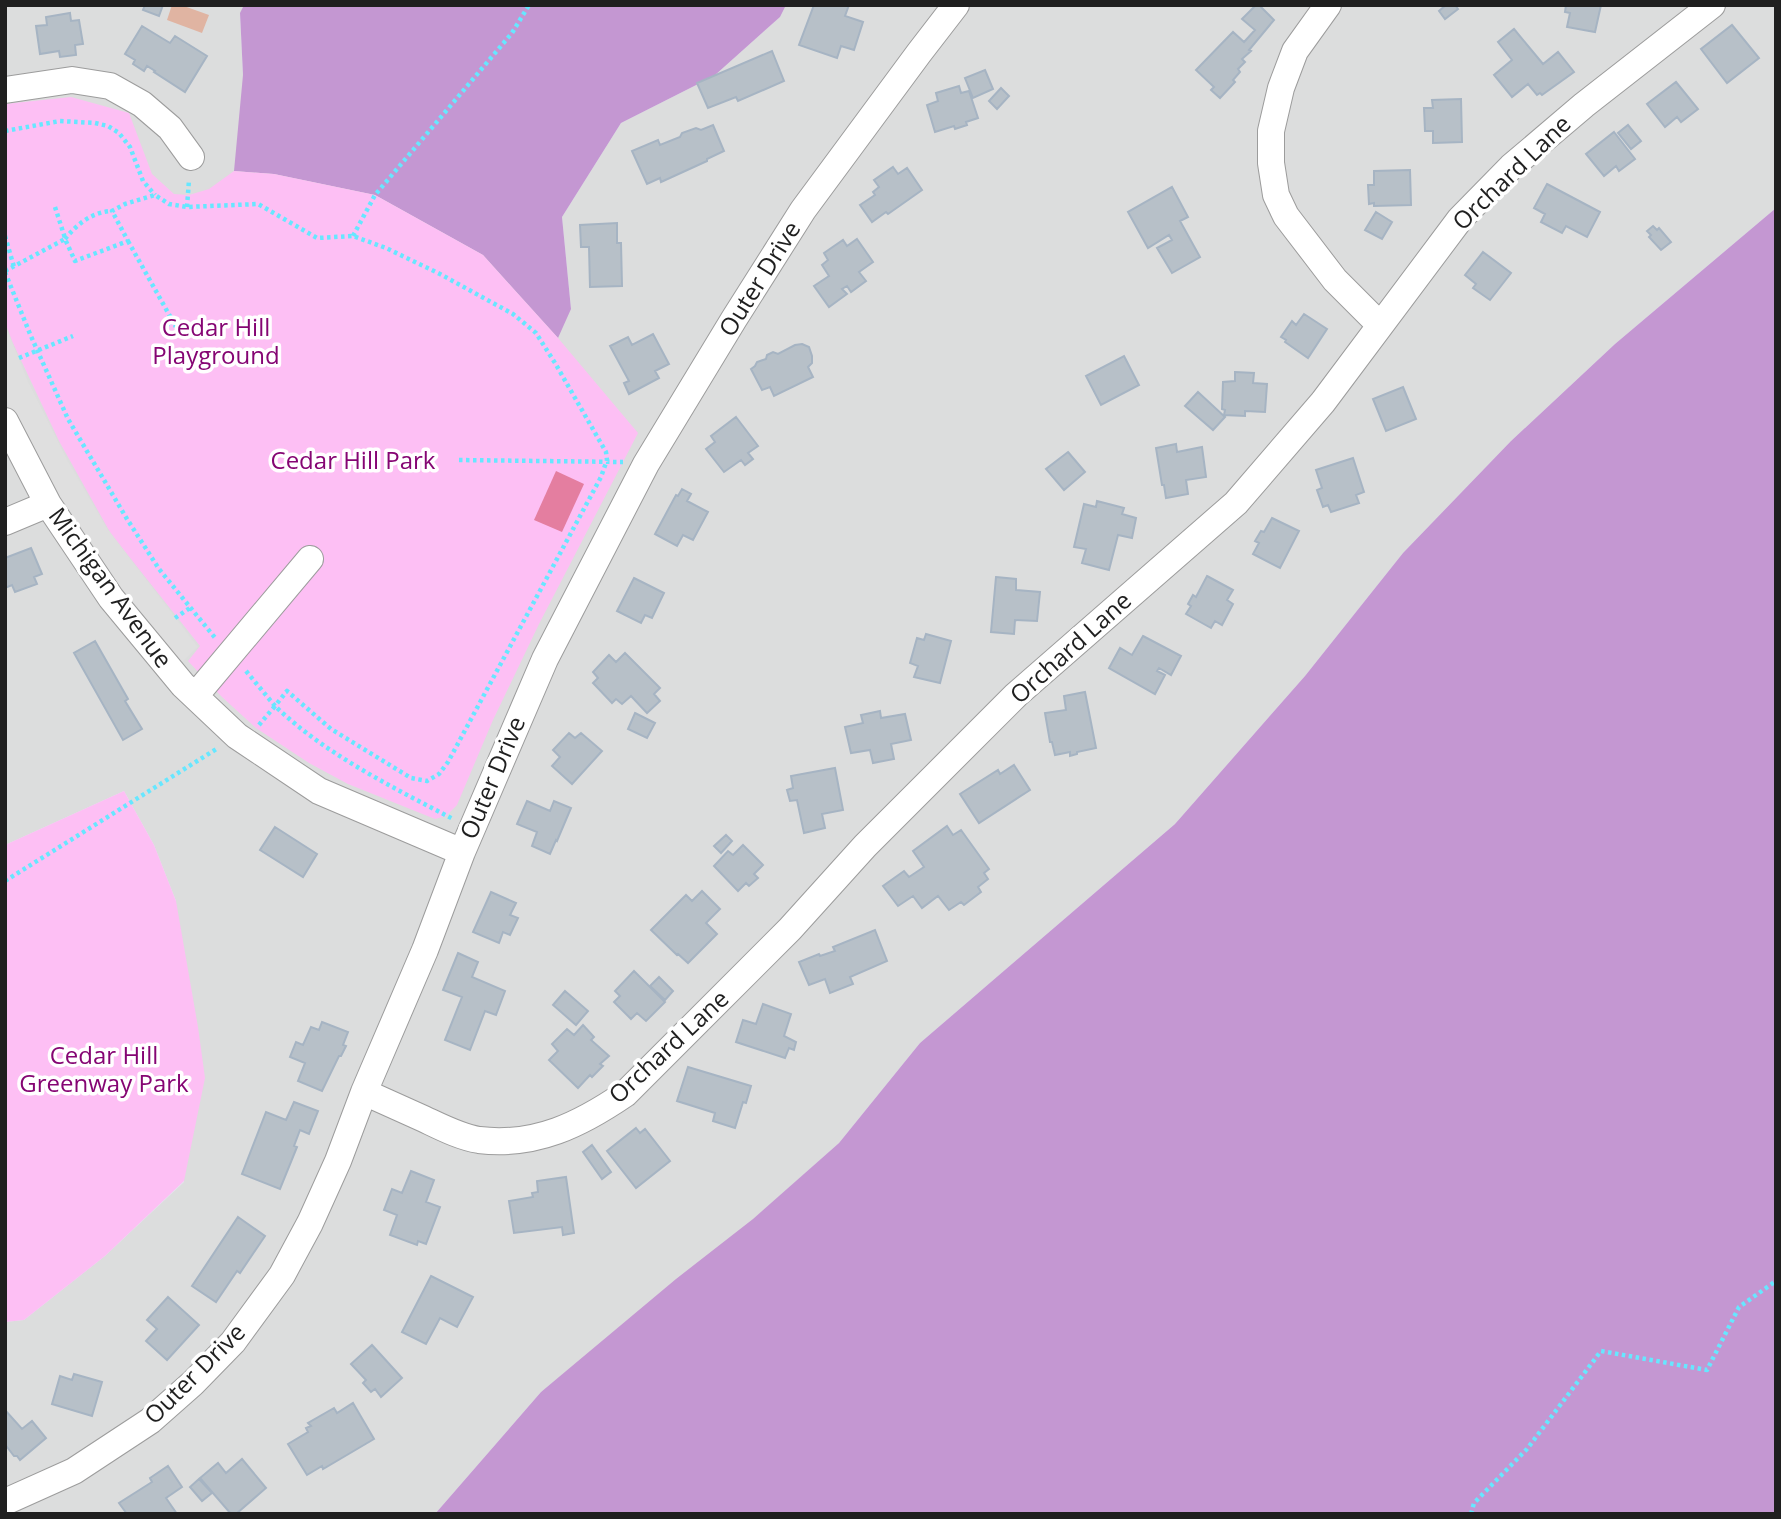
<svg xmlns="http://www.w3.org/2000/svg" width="1781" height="1519" viewBox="0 0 1781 1519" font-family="'Open Sans',sans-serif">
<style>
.residential{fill:#dcdddd}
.forest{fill:#c497d2}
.park{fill:#fdbff4}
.pitch{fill:#e47ea0}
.parking{fill:#dfdfdf}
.water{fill:#e0b4a2}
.building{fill:#b7c0c8;stroke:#a6b4c3;stroke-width:2}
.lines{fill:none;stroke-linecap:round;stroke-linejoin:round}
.minor-casing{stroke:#9c9c9c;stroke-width:28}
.path{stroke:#67e7ff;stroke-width:4.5;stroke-dasharray:3.5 3.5;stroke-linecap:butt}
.minor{stroke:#fff;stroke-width:26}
.labels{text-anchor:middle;stroke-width:7;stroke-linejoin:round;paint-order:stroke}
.street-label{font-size:24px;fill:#1f1f1f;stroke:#fff}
.park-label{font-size:24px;fill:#850573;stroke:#fff}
</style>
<rect width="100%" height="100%" fill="#e4e8f0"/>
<path class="residential" d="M 5,5 L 244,5 L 240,14 L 243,75 L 571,309 L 562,217 L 621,123 L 714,76 L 780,17 L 786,5 L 1776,5 L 1776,208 L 1615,344 L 1511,441 L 1403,553 L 1305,676 L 1175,824 L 920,1043 L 839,1143 L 740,1231 L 541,1392 L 435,1514 L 5,1514 L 5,1322 L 24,1320 L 105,1256 L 184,1182 L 176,901 L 154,845 L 124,791 L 5,845 Z"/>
<path class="forest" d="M 244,5 L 786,5 L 780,17 L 714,76 L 621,123 L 562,217 L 571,309 L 558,338 L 483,255 L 375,195 L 274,174 L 234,171 L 243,75 L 240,13 Z
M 1776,208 L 1776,1514 L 435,1514 L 541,1392 L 676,1279 L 753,1219 L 839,1143 L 920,1043 L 1175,824 L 1305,676 L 1403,553 L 1511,441 L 1615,344 Z"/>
<path class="park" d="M 71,97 L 129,113 L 152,174 L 174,194 L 189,195 L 209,189 L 234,171 L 274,174 L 375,195 L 483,255 L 558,338 L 638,433 L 539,624 L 493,720 L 457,805 L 446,816 L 435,819 L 348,784 L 309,763 L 256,728 L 222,697 L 188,661 L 200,646 L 111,534 L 59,441 L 12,341 L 5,322 L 5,104 Z
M 124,791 L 154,845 L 176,901 L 198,1027 L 205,1078 L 184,1181 L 105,1256 L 24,1320 L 5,1322 L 5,845 Z"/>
<path class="pitch" d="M 556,471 L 584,484 L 562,532 L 534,520 Z"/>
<path class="parking" d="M 5,324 L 29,384 L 66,458 L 107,528 L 198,647 L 178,666 L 86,544 L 29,446 L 5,397 Z"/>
<path class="water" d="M 172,5 L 181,5 L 209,15 L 202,33 L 167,20 Z"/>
<path class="building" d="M 145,5 L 163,5 L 159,16 L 143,10 Z
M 814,5 L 849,5 L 845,16 L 863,22 L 854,50 L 841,46 L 837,58 L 799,45 Z
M 1256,5 L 1259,5 L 1274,20 L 1249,50 L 1251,51 L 1242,59 L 1245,62 L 1238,69 L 1240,72 L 1233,80 L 1235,82 L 1220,98 L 1211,90 L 1214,87 L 1196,70 L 1233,32 L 1244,42 L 1255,30 L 1242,19 Z
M 1446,5 L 1455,5 L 1458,9 L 1445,19 L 1439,11 Z
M 1566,5 L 1601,5 L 1595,32 L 1567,27 L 1570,13 L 1565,12 Z
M 70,13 L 71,21 L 79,20 L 83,44 L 75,45 L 76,55 L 60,57 L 59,51 L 40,54 L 36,26 L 47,25 L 46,17 Z
M 1732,25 L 1759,58 L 1727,83 L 1701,49 Z
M 142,26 L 170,43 L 175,36 L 207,56 L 185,92 L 154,72 L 155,71 L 147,66 L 144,71 L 133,64 L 135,60 L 125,54 Z
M 1514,29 L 1543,64 L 1558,52 L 1574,72 L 1542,95 L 1540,93 L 1537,95 L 1528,84 L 1512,97 L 1494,75 L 1512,60 L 1498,42 Z
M 772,51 L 784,81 L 738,101 L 736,97 L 708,108 L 697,83 Z
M 985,70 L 993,89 L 973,98 L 965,78 Z
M 1676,82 L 1698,109 L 1681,122 L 1677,117 L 1665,127 L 1647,104 Z
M 959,86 L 961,93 L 969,91 L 978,118 L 966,122 L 967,125 L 955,129 L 954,126 L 935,132 L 927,105 L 938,101 L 936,93 Z
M 1001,88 L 1009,96 L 997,109 L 989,101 Z
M 1461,99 L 1462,142 L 1433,143 L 1433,131 L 1425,131 L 1424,108 L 1433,108 L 1432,100 Z
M 713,125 L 724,151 L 707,159 L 707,161 L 661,182 L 660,178 L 647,184 L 632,151 L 658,140 L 660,145 L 680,137 L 682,133 L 696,128 L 701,130 Z
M 1628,125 L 1641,141 L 1631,149 L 1618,133 Z
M 1614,132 L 1635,159 L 1619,171 L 1616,166 L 1604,176 L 1586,154 Z
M 893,167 L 898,174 L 907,168 L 922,190 L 888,214 L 886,212 L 872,222 L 860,205 L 875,195 L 873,192 L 879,187 L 874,180 Z
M 1410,170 L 1411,205 L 1374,206 L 1374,203 L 1369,204 L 1368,185 L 1374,185 L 1374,171 Z
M 1547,184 L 1600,212 L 1587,237 L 1566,226 L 1562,233 L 1541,222 L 1545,214 L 1534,208 Z
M 1172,187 L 1188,217 L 1180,221 L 1200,257 L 1172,273 L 1157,248 L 1172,240 L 1169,235 L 1148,248 L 1128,212 Z
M 1376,212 L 1392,222 L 1382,239 L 1365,230 Z
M 617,223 L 617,243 L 621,243 L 622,286 L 590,287 L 589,247 L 581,247 L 580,225 Z
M 1653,226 L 1657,230 L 1659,228 L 1671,242 L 1661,250 L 1649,237 L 1651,235 L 1647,231 Z
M 857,239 L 873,262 L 859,272 L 866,281 L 851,292 L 847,286 L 842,289 L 847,294 L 829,307 L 814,286 L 829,276 L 822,265 L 828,260 L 824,253 L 843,240 L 847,246 Z
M 1483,252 L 1511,273 L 1490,300 L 1473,288 L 1476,284 L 1465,275 Z
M 1304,314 L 1327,329 L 1308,358 L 1285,342 L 1286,340 L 1281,337 L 1292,321 L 1296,325 Z
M 653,334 L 669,364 L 655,371 L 659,378 L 629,394 L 624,383 L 629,381 L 610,346 L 628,337 L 632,345 Z
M 802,344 L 809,347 L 812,356 L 812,363 L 808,367 L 813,377 L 774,396 L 770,387 L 762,390 L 751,369 L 755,366 L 757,362 L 766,359 L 767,355 L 773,352 L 778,354 L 795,345 Z
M 1124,356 L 1139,385 L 1101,405 L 1086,376 Z
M 1235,372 L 1254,373 L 1253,383 L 1267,384 L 1265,412 L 1245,411 L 1245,416 L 1224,415 L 1225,410 L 1222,409 L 1223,382 L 1235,381 Z
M 1403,387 L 1416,419 L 1386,431 L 1373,399 Z
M 1198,392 L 1225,417 L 1213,430 L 1185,406 Z
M 736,417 L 758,446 L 748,453 L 753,459 L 745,465 L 741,460 L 724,472 L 706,449 L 715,442 L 711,436 Z
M 1176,444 L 1177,452 L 1202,447 L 1206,477 L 1186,480 L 1188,494 L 1166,498 L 1164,485 L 1162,485 L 1156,448 Z
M 1068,452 L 1085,472 L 1064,490 L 1046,469 Z
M 1353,458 L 1364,492 L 1356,495 L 1359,503 L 1331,512 L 1328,505 L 1323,507 L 1317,490 L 1322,488 L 1316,470 Z
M 682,489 L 691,494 L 687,501 L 708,512 L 693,540 L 683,535 L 677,546 L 655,534 L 676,495 L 678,496 Z
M 1097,501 L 1124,508 L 1122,514 L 1136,518 L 1132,538 L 1118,535 L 1109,570 L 1082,563 L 1086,549 L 1074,547 L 1084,504 L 1096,507 Z
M 1272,518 L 1299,531 L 1280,568 L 1253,554 L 1259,543 L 1255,541 L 1261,531 L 1264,532 Z
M 31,548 L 42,574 L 34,577 L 37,584 L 15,592 L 12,585 L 5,588 L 5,558 Z
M 1207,576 L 1233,590 L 1227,600 L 1233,604 L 1222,625 L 1215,621 L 1211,628 L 1186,614 L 1191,606 L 1188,604 L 1193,595 L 1196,597 Z
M 996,577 L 1016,579 L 1016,590 L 1040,592 L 1037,621 L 1015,620 L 1014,634 L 991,632 Z
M 634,578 L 664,593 L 652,618 L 645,615 L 641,623 L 617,611 Z
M 926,634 L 951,641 L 940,683 L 914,677 L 918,666 L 910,663 L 917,638 L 924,640 Z
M 1143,636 L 1181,656 L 1171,675 L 1159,668 L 1157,671 L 1165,675 L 1155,694 L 1109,668 L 1120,648 L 1132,655 Z
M 95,641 L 128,699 L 125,701 L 142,729 L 123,740 L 74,653 Z
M 625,653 L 660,688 L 654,694 L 660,701 L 647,713 L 631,696 L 622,704 L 616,699 L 612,703 L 593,683 L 598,678 L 593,672 L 609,655 L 616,662 Z
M 1085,692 L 1096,748 L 1077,752 L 1077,754 L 1070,756 L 1070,752 L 1055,755 L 1052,742 L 1050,742 L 1045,713 L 1066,710 L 1064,696 Z
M 880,711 L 881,718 L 905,714 L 911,740 L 891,744 L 894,759 L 873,763 L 870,750 L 851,753 L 845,727 L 863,723 L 861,715 Z
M 635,713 L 655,723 L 647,738 L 628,729 Z
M 569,733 L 575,738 L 581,733 L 602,751 L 572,784 L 552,766 L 560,757 L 553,750 Z
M 1014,765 L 1030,790 L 979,823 L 960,794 L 998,770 L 1000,774 Z
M 835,768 L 843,810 L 822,814 L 825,828 L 804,833 L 797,800 L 790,801 L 787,790 L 793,788 L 791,776 Z
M 527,801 L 550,811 L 554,801 L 571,808 L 557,841 L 556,840 L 550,854 L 532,846 L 537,832 L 517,824 Z
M 947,826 L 953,835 L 961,830 L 989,869 L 984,873 L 988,879 L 978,887 L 981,892 L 964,905 L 961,902 L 949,910 L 938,896 L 922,908 L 913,896 L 898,906 L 883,886 L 904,871 L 909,877 L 924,867 L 913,851 Z
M 275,827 L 317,854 L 303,877 L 260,850 Z
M 726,835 L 732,841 L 721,853 L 714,846 Z
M 743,845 L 763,865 L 754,874 L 758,878 L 749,886 L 746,883 L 738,891 L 714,866 L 728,851 L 733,855 Z
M 702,891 L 720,909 L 706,923 L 717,934 L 688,963 L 678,954 L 677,955 L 651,930 L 686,895 L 692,901 Z
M 491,892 L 516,903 L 510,915 L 518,918 L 510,935 L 503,932 L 499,943 L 473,932 Z
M 875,930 L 887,961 L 850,977 L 853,984 L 830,993 L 825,979 L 809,985 L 799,962 L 819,954 L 820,956 L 835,951 L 833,947 Z
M 458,953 L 478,962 L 472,977 L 505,991 L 496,1015 L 485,1011 L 470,1050 L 445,1040 L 462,997 L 443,990 Z
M 634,971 L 665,1002 L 646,1021 L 637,1013 L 631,1019 L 614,1002 L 620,996 L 615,991 Z
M 659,977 L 673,991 L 665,1000 L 650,986 Z
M 565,991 L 588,1011 L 576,1025 L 553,1005 Z
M 763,1004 L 791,1014 L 784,1036 L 796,1042 L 794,1050 L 789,1048 L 785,1058 L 736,1042 L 743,1020 L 756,1024 Z
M 322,1022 L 348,1032 L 343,1045 L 346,1046 L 341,1056 L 339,1056 L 322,1091 L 298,1081 L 305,1063 L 290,1057 L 296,1042 L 303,1045 L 311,1027 L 319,1030 Z
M 583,1025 L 594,1037 L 591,1040 L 609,1056 L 600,1064 L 603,1066 L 592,1077 L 590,1075 L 578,1088 L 549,1060 L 558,1051 L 552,1044 L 567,1029 L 574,1035 Z
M 688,1067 L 751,1086 L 746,1103 L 743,1102 L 735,1128 L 713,1121 L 715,1113 L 677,1101 Z
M 294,1102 L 318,1111 L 309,1134 L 300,1130 L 294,1146 L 297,1147 L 280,1189 L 242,1174 L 266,1112 L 286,1120 Z
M 636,1128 L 640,1133 L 645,1129 L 670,1161 L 636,1188 L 607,1151 Z
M 592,1145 L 611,1172 L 602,1179 L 583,1152 Z
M 411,1171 L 434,1180 L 426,1202 L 440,1207 L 426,1244 L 418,1241 L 417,1245 L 390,1235 L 397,1215 L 384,1210 L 392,1189 L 402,1193 Z
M 566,1177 L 574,1233 L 563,1235 L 562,1227 L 514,1233 L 509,1201 L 533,1197 L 532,1193 L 538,1192 L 537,1181 Z
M 238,1217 L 265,1236 L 240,1273 L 237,1271 L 216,1302 L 192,1286 Z
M 431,1276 L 473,1297 L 457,1327 L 440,1318 L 426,1344 L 402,1332 Z
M 168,1297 L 199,1325 L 167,1360 L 146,1341 L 157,1329 L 147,1320 Z
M 372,1345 L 402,1378 L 381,1397 L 375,1389 L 371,1392 L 363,1383 L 366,1380 L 351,1364 Z
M 74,1374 L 102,1382 L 92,1416 L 52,1404 L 60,1376 L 72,1380 Z
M 353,1403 L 374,1439 L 323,1469 L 322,1466 L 307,1475 L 288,1444 L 308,1432 L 306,1428 L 311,1426 L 308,1423 L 334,1408 L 337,1413 Z
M 5,1410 L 22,1429 L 32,1421 L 46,1438 L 20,1460 L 17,1456 L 14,1456 L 7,1447 L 5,1449 Z
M 242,1459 L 266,1488 L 236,1514 L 231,1514 L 200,1478 L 218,1463 L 226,1473 Z
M 168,1466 L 182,1487 L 166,1498 L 177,1514 L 127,1514 L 119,1503 L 152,1482 L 150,1478 Z
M 199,1479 L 212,1493 L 202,1501 L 190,1487 Z"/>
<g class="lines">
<g class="minor-casing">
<path id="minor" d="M 1328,5 L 1295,51 L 1281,88 L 1271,131 L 1271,163 L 1276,195 L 1286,216 L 1335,280 L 1380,325
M 5,90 L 72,80 L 110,86 L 142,104 L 170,128 L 191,157
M 5,421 L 48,504 L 111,598 L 183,685 L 237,736 L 319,791 L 462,852
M 5,522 L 48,504
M 195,696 L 310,559
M 364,1092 C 384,1101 404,1110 424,1119 C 441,1127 460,1137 479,1140 C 536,1147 581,1124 625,1094 L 790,929 L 865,846 L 1016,695 L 1236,503 L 1323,402 L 1460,219 L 1511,167 L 1584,105 L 1712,5
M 5,1502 L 74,1471 L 150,1421 L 193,1383 L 233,1342 L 282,1275 L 310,1223 L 338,1161 L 364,1092 L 425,950 L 462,852 L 545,659 L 646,464 L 734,319 L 803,210 L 919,53 L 956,5"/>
</g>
<path class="path" d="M 5,131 L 60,121 L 95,123 L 108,126 L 119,133 L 130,147 L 143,181 L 155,195
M 55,207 L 65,238
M 187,207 L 189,180
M 5,236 L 14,267
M 353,236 L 375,195 L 512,33 L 529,5
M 65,239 C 77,224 92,212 112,211
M 128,241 L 171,318 L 170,324 L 181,327
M 5,271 L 65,239 L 75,261 L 128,241 L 112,211 L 125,204 L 155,195 L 169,204 L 187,207 L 258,204 L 317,238 L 353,236 L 386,248 L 440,274 L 513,314 L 536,333 L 555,363 L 606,452 L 607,460 L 601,477 L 448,762 L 439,774 L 427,781 L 411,778 L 331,729 L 287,691 L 275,706 L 246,671
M 5,272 L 30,334 L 68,419 L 127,519 L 159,569 L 216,639
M 19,358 L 73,336
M 459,460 L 623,462
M 175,618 L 190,608
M 259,725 L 275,706 C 325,754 392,787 453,819
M 5,881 L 218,748
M 1471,1514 L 1474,1503 L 1527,1449 L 1601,1351 L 1707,1370 L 1739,1307 L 1776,1281"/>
<use href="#minor" class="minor"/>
</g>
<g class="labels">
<g class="street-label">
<text transform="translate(1512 173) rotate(-44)" y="8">Orchard Lane</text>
<text transform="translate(760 279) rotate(-58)" y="8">Outer Drive</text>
<text transform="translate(110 588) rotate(54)" y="8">Michigan Avenue</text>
<text transform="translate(1071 648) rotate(-42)" y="8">Orchard Lane</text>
<text transform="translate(493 778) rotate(-67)" y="8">Outer Drive</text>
<text transform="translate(669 1047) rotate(-43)" y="8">Orchard Lane</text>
<text transform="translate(195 1374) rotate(-45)" y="8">Outer Drive</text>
</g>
<g class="park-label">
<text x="216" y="336">Cedar Hill<tspan x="216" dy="28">Playground</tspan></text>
<text x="353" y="469">Cedar Hill Park</text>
<text x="104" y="1064">Cedar Hill<tspan x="104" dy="28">Greenway Park</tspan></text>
</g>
</g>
<rect width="1781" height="1519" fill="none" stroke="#1f1f1f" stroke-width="14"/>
</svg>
